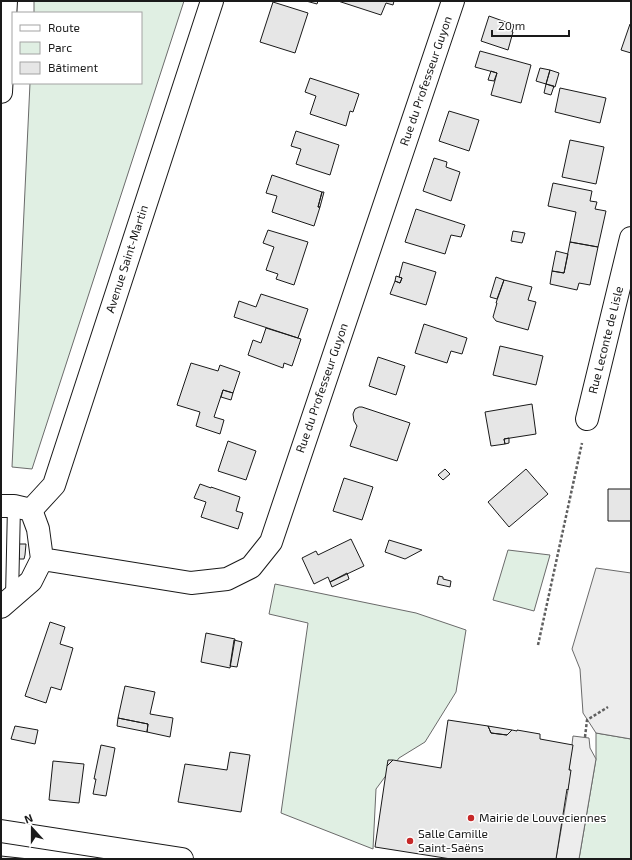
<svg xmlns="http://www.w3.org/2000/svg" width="632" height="860" viewBox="0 0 632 860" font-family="'Exo 2',sans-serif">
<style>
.green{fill:#e0efe3;stroke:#6a6a6a}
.parking{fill:#ededed;stroke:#6a6a6a}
.building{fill:#e6e6e6;stroke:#1a1a1a}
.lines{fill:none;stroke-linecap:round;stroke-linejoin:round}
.lane-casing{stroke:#1a1a1a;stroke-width:14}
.street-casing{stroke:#1a1a1a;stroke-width:24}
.secondary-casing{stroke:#1a1a1a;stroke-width:24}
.primary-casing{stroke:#1a1a1a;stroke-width:24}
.path{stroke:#5f5f5f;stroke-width:2.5;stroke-dasharray:3 2;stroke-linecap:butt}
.lane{stroke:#fff;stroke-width:12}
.street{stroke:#fff;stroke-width:22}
.secondary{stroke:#fff;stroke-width:22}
.primary{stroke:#fff;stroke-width:22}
.poi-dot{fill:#c62828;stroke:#fff;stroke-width:1.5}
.labels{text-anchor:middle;stroke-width:3;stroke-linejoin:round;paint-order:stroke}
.street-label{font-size:12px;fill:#1a1a1a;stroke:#fff}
.poi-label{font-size:12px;fill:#1a1a1a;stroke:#fff;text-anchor:start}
</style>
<rect width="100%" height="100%" fill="#fff"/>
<path class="green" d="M 34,1 L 184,1 L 32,469 L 12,467 L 30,83 L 141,83 L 141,13 L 34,13 Z
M 508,550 L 550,555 L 534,611 L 493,600 Z
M 275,584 L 416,613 L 466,630 L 456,692 L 425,742 L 399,758 L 376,789 L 373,849 L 281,813 L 308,623 L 269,614 Z
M 596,733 L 631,739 L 631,859 L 579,859 L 596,759 Z"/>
<path class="parking" d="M 596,568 L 631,573 L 631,739 L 596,733 L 583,713 L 580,669 L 572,649 Z
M 573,736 L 589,738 L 590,748 L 596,759 L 579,859 L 556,859 L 568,790 L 570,770 L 569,770 Z"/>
<path class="building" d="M 306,1 L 318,1 L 317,4 Z
M 338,1 L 394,1 L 393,5 L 386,3 L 381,15 Z
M 273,2 L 308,13 L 295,53 L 260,42 Z
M 489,16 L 514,25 L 512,32 L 513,32 L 508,50 L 481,41 Z
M 630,24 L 631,24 L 631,53 L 621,50 Z
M 480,51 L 531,65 L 521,103 L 491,95 L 497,73 L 475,67 Z
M 540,68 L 550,70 L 546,84 L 536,81 Z
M 550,70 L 559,73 L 555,87 L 546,84 Z
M 491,71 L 497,73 L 494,81 L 488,80 Z
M 310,78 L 359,94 L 353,112 L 350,111 L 346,126 L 310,114 L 316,96 L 305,92 Z
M 546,84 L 554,86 L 551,95 L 544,93 Z
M 560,88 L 606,98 L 600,123 L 555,112 Z
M 449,111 L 479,120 L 469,151 L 439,141 Z
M 296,131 L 339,145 L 330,175 L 296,164 L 301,149 L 291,146 Z
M 570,140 L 604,147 L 596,184 L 562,177 Z
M 434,158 L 447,162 L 446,167 L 460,172 L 451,201 L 423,191 Z
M 272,175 L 322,192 L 318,207 L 320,207 L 314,226 L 272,212 L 277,196 L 266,193 Z
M 553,183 L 592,191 L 590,201 L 597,202 L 595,209 L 606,211 L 598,247 L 570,242 L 576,212 L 548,206 Z
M 322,192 L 324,192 L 320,207 L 318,207 Z
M 416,209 L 465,225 L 461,237 L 451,235 L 445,254 L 405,242 Z
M 268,230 L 308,242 L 294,285 L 276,279 L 278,274 L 266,270 L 274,247 L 263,243 Z
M 513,231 L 525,233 L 522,243 L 511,241 Z
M 570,242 L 598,247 L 590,285 L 579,283 L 577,290 L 550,284 L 552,271 L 564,273 Z
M 556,251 L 568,254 L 564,273 L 552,271 Z
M 403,262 L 436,272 L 426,305 L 390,294 L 395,281 L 400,283 L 402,278 L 399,277 Z
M 396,276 L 402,278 L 400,283 L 395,281 Z
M 496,277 L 504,280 L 497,299 L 490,297 Z
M 504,280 L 532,287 L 528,300 L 536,302 L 528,330 L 496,321 L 493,317 L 497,303 L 496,303 Z
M 261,294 L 308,309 L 298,338 L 234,317 L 239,301 L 256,307 Z
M 424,324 L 467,338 L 462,354 L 451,351 L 447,363 L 415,353 Z
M 266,328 L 301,339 L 292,366 L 284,363 L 283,368 L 248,355 L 253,340 L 261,343 Z
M 500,346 L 543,356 L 536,385 L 493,375 Z
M 378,357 L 405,366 L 396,395 L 369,386 Z
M 191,363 L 218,371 L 220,365 L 240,372 L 233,393 L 223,390 L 214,417 L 224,420 L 220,434 L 196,426 L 200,412 L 177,405 Z
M 223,390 L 233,393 L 231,400 L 221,397 Z
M 532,404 L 536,434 L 504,439 L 505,444 L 491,446 L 485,412 Z
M 359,407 L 362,407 L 410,423 L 397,461 L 350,446 L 357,426 L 354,421 L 353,414 L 355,409 Z
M 509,438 L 509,443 L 505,444 L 504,439 Z
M 228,441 L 256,451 L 246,480 L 218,471 Z
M 445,469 L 450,474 L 443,480 L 438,475 Z
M 526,469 L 548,494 L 509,527 L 488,502 Z
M 344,478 L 373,487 L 362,520 L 333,511 Z
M 200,484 L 211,488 L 211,487 L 240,497 L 236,511 L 243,513 L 238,529 L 201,517 L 206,502 L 194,498 Z
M 608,489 L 631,489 L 631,521 L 608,521 Z
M 351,539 L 364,566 L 330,582 L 328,577 L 314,584 L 302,558 L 316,551 L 318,555 Z
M 389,540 L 422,550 L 405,559 L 385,552 Z
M 19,544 L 26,544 L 25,555 L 24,559 L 19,559 Z
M 347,573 L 349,579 L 332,587 L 330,582 Z
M 439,576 L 443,577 L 443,579 L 451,581 L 450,587 L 437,584 Z
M 50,622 L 65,627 L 60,644 L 73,648 L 61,690 L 51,687 L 46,703 L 25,696 Z
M 206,633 L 235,639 L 230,668 L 201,662 Z
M 234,640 L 242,642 L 237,667 L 230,666 Z
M 125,686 L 155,692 L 150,714 L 173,718 L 170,737 L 147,732 L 148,724 L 118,718 Z
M 118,718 L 148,724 L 147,732 L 117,726 Z
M 448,720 L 488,726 L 491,733 L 507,735 L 512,730 L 517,731 L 517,730 L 540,734 L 540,739 L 573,745 L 569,770 L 571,770 L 568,790 L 567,789 L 556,859 L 451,859 L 375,847 L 387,766 L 393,760 L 441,768 Z
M 15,726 L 38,730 L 35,744 L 11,739 Z
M 488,726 L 512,730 L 507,735 L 491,733 Z
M 101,745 L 115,748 L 106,796 L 93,794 L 96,779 L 94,779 Z
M 230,752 L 250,755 L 241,812 L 178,802 L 185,764 L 227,770 Z
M 388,760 L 393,760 L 387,766 Z
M 53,761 L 84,764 L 79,803 L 49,800 Z
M 1,856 L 29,859 L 1,859 Z"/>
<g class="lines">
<g class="lane-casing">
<path id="lane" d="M 12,597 L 14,506"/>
</g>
<g class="street-casing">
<path id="street" d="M 587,419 L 631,238
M 1,506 L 14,506 L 31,510 L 38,529 L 42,559 L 31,581 L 1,607
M 42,559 L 191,583 L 227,579 L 251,567 L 271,542 L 453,1
M 1,831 L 182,859"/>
</g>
<g class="secondary-casing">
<path id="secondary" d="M 31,510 L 54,485 L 212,1"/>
</g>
<g class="primary-casing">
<path id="primary" d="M 1,92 L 6,1"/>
</g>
<path class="path" d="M 538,645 L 582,443
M 585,737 L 587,720 L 608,707"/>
<use href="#lane" class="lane"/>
<use href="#street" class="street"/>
<use href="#secondary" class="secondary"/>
<use href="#primary" class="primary"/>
</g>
<g class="poi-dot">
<circle cx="471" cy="818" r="4"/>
<circle cx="410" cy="841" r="4"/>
</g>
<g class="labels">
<g class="street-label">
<text transform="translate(426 81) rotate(-71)" y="4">Rue du Professeur Guyon</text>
<text transform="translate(127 259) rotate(-72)" y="4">Avenue Saint-Martin</text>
<text transform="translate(606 340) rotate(-76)" y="4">Rue Leconte de Lisle</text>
<text transform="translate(322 388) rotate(-71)" y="4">Rue du Professeur Guyon</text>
</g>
<g class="poi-label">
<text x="479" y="822">Mairie de Louveciennes</text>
<text x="418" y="838">Salle Camille<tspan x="418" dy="14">Saint-Saëns</tspan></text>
</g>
</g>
<rect width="632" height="860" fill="none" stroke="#1a1a1a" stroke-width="4"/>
<rect x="12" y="12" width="130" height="72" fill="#ffffff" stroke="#a3a3a3"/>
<rect x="20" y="25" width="20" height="6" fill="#ffffff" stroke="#a3a3a3"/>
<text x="48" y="32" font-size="12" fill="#1a1a1a">Route</text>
<rect x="20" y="42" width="20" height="12" fill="#e0efe3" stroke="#a3a3a3"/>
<text x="48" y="52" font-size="12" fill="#1a1a1a">Parc</text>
<rect x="20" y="62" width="20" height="12" fill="#e6e6e6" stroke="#a3a3a3"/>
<text x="48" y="72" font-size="12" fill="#1a1a1a">Bâtiment</text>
<g transform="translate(32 828) rotate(339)" stroke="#ffffff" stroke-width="3" paint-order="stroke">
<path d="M0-3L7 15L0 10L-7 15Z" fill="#1a1a1a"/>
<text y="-6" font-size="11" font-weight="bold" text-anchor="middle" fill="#1a1a1a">N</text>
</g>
<path d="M492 30v6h77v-6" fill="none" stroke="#1a1a1a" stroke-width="2"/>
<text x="498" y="30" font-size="12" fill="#1a1a1a" stroke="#ffffff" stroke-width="3" paint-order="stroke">20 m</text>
</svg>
